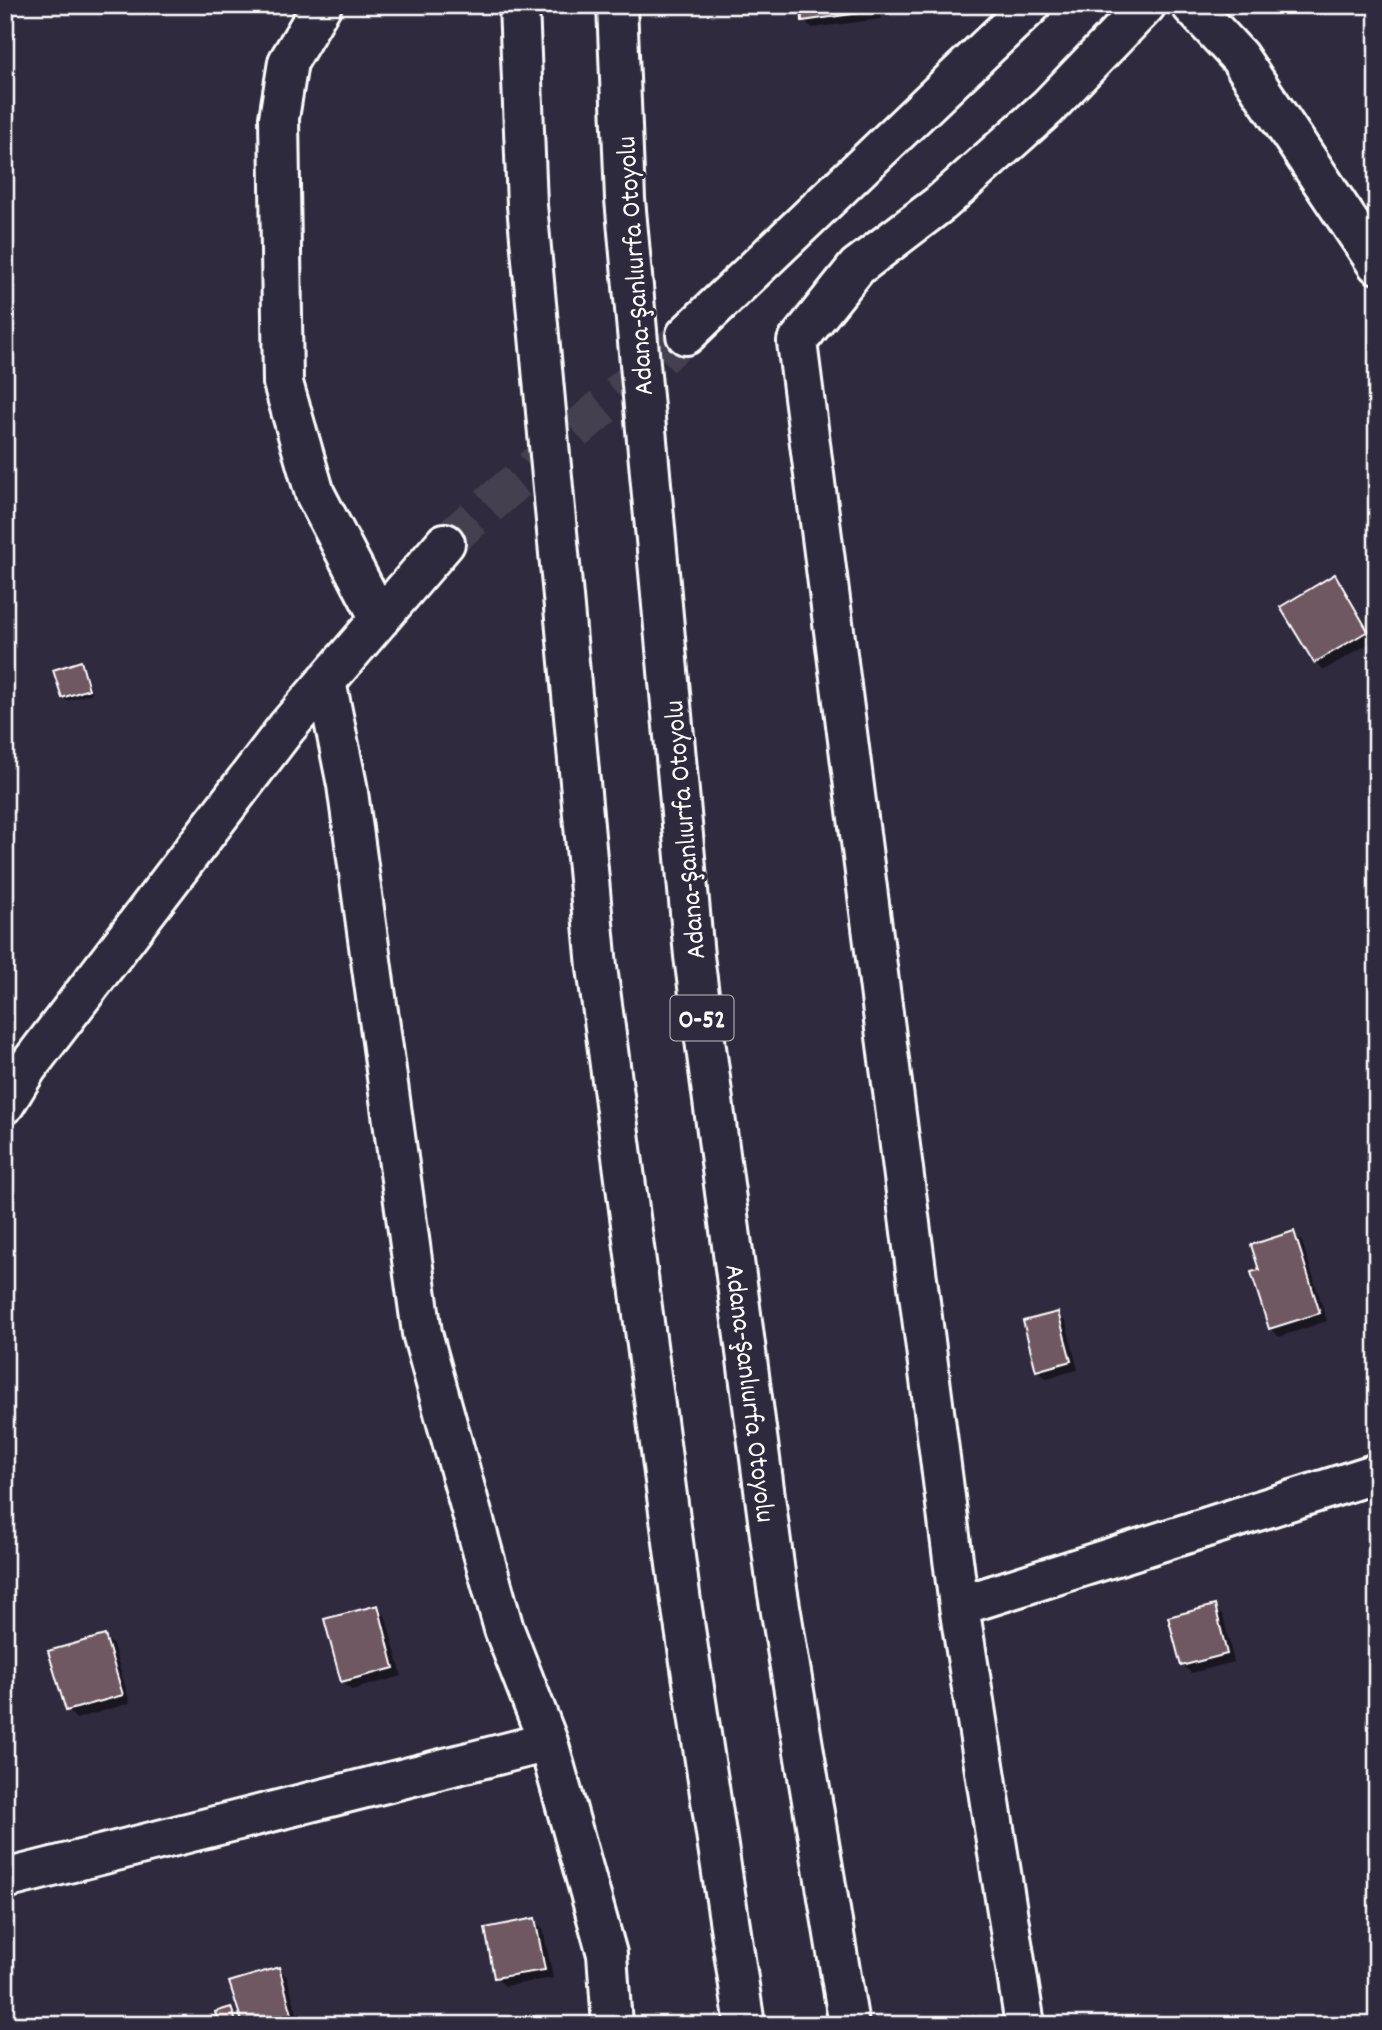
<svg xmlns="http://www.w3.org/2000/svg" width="1382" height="2030" viewBox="0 0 1382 2030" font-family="Dekko,sans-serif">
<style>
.shadow{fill:#0007}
.building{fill:#705862;stroke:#fff;stroke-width:2}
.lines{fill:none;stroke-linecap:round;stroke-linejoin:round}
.minor-tunnel{stroke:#443f50;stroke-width:38;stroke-dasharray:38 19;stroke-linecap:butt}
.minor-casing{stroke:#fff;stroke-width:44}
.highway-casing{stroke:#fff;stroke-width:44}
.minor{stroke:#2f2a3d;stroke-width:38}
.highway{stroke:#2f2a3d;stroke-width:38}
.labels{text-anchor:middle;stroke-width:6;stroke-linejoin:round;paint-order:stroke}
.shield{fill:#2f2a3d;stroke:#c1bfc5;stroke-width:2}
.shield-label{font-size:26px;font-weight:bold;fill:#fff}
.street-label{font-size:28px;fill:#fff;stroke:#2f2a3d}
</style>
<rect width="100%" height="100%" fill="#2f2a3d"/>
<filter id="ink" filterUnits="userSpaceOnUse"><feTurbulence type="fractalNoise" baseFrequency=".0143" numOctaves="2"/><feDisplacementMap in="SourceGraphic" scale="14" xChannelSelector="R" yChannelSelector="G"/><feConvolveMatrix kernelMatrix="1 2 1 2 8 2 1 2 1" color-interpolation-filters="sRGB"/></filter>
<g filter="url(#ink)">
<path class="shadow" d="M 802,5 L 880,5 L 881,19 L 812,28 L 804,20 Z
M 1334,577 L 1343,585 L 1375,640 L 1324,670 L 1315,662 Z
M 80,663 L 84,666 L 92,693 L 67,701 L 63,697 Z
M 1293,1233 L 1302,1242 L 1327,1321 L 1279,1337 L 1270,1328 L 1261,1271 Z
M 1057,1314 L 1066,1322 L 1078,1370 L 1046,1378 L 1037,1370 Z
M 377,1607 L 385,1615 L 402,1676 L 351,1690 L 343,1681 Z
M 1214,1607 L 1223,1616 L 1234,1662 L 1191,1673 L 1182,1665 Z
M 105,1637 L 113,1645 L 130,1703 L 76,1719 L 68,1710 Z
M 534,1920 L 543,1929 L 553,1978 L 505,1986 L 496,1978 Z
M 279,1969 L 287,1977 L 300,2025 L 244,2025 Z"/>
<path class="building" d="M 801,5 L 873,5 L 874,11 L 802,21 Z
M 1335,574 L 1368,631 L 1314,663 L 1280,607 Z
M 81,661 L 89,689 L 62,698 L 53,670 Z
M 1294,1231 L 1320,1313 L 1269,1329 L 1251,1272 L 1259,1270 L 1251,1245 Z
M 1058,1312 L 1071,1361 L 1036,1371 L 1023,1321 Z
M 378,1605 L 394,1668 L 341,1682 L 324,1619 Z
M 1215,1605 L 1227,1654 L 1181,1666 L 1168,1617 Z
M 105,1635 L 123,1695 L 66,1711 L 48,1651 Z
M 535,1918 L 545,1970 L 494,1978 L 485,1928 Z
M 279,1967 L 293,2018 L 271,2025 L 243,2025 L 229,1982 Z
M 231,2007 L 237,2025 L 219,2025 L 215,2012 Z"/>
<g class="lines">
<path class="minor-tunnel" d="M 445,543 L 686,335"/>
<g class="minor-casing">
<path id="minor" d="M 322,5 L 288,62 L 279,118 L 283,383 L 315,494 L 380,619
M 1191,5 L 1239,57 L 1377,264
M 686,335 L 1031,5
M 326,681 L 347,785 L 422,1333 L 504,1629 L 548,1742 L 607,1954 L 612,2025
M 5,1104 L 27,1068 L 287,727 L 445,543
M 959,1606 L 1377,1473
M 5,1879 L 548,1742
M 1025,2025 L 959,1606 L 797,342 L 857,267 L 941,203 L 1048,107 L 1146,5"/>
</g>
<g class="highway-casing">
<path id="highway" d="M 519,5 L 527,205 L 597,967 L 681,1602 L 745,2025
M 617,5 L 625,199 L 694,956 L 777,1588 L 849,2025"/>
</g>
<use href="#minor" class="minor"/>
<use href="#highway" class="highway"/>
</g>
</g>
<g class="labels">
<rect class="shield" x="670.5" y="995.5" width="63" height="45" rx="5"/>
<g class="shield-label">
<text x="702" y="1027">O-52</text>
</g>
<g class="street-label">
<text transform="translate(633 266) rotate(-94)" y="10">Adana-Şanlıurfa Otoyolu</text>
<text transform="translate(683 830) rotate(-95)" y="10">Adana-Şanlıurfa Otoyolu</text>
<text transform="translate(752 1393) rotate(83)" y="10">Adana-Şanlıurfa Otoyolu</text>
</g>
</g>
<rect width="1382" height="2030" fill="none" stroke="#2f2a3d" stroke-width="28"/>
<rect x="14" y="14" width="1354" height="2002" fill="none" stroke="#fff" stroke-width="2.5" filter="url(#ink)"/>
</svg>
